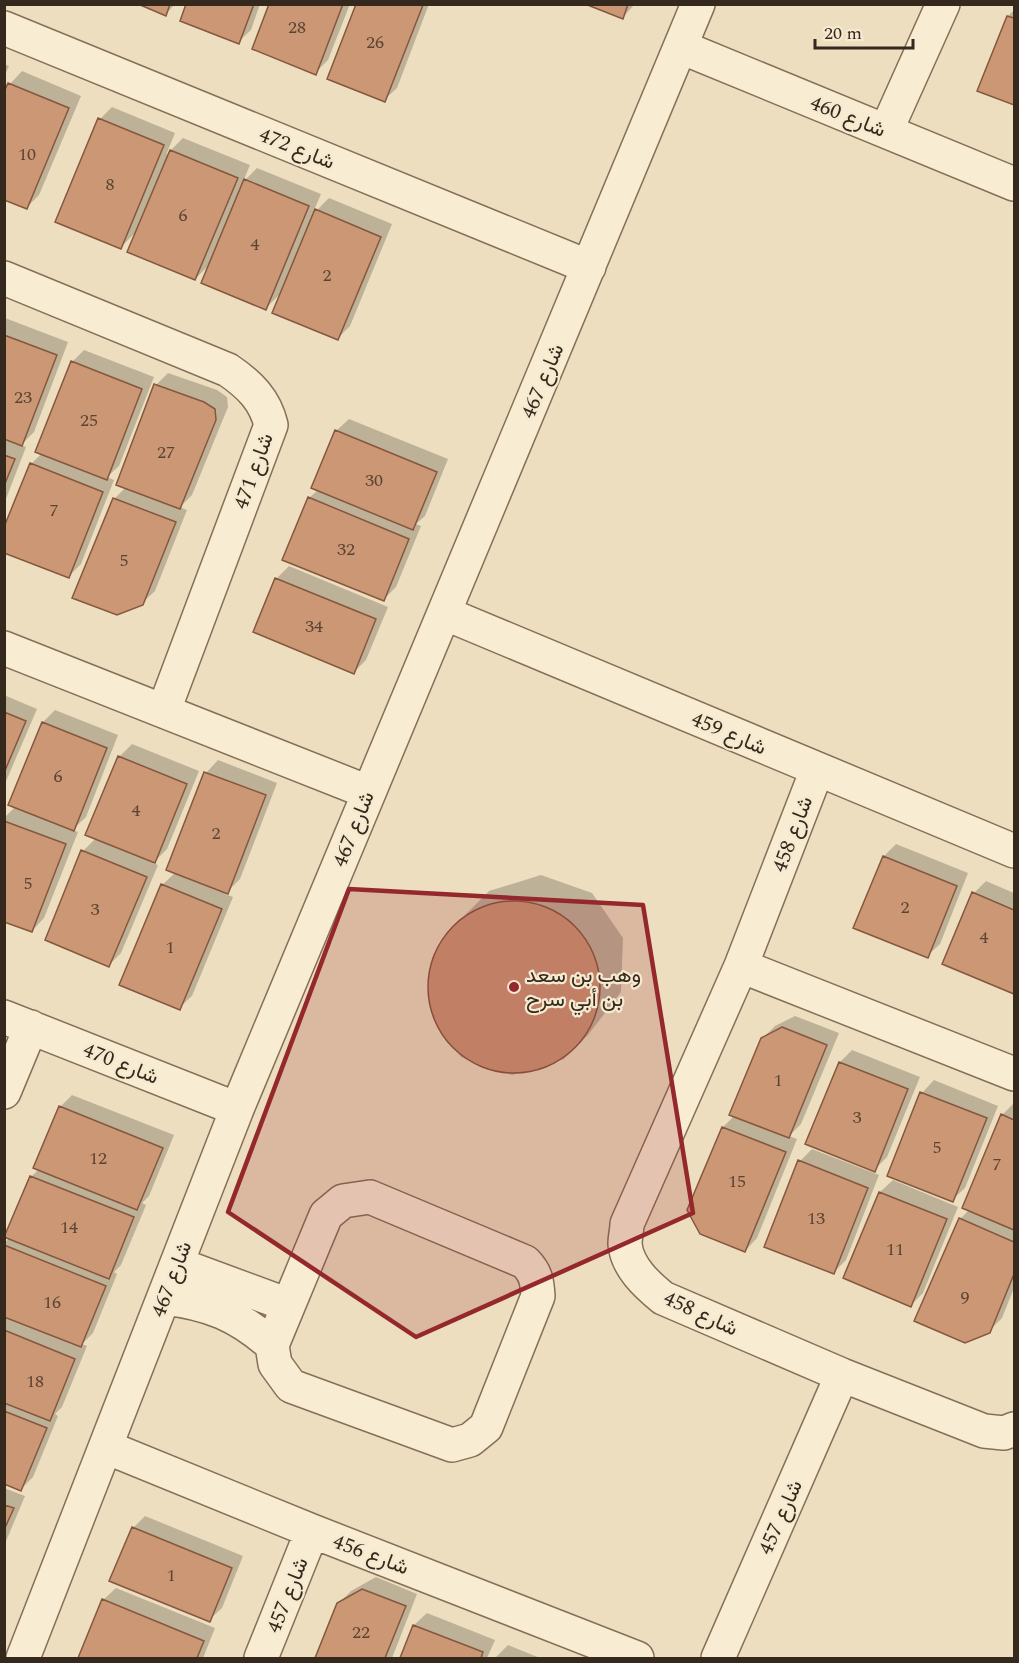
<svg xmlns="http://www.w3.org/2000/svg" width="1019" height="1663" viewBox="0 0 1019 1663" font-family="Spectral,Vazirmatn,serif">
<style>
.shadow{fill:#0003}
.building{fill:#cc9775;stroke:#85583e;stroke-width:1.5}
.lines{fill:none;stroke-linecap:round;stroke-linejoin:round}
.minor-casing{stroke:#866f58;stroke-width:36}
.minor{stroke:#f8ecd2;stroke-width:33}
.marked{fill:#95282c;fill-opacity:0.2;stroke:#95282c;stroke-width:4.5;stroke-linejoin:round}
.poi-dot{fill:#95282c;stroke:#f5e9cf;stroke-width:2}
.labels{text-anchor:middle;stroke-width:4.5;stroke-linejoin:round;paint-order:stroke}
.number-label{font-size:18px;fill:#5b4432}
.street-label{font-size:21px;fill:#35281c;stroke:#f5e9cf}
.poi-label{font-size:21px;fill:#35281c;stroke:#f5e9cf;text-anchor:start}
</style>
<rect width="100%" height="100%" fill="#eddebf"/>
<path class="shadow" d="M 142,4 L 175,4 L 166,14 Z
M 188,4 L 260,4 L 251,30 L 238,42 Z
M 271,4 L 350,4 L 328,60 L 315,73 Z
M 357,4 L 429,4 L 397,88 L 384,100 Z
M 589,4 L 635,4 L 622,18 Z
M 1014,10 L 1014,104 L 979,90 L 1008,16 Z
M 4,64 L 9,66 L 4,77 Z
M 22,71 L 81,96 L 39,195 L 26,208 L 10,84 Z
M 112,107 L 175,133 L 166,155 L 183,138 L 250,165 L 243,182 L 257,168 L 321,194 L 312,215 L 329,198 L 392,224 L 350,326 L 338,338 L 283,291 L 266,308 L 210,264 L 195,279 L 138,230 L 121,247 L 100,119 Z
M 5,318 L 68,342 L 34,432 L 21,445 L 26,447 L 4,504 Z
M 84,350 L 154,377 L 119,466 L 107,477 L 114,480 L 81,564 L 68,577 L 31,464 L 42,453 L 72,362 Z
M 168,373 L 217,390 L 227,397 L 228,407 L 192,495 L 180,507 L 187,510 L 155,591 L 142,603 L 114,499 L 126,487 L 156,385 Z
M 349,419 L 448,459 L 425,516 L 416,524 L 421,526 L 396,587 L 384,599 L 309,498 L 318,490 L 336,431 Z
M 289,566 L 388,607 L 366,660 L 354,672 L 276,579 Z
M 4,695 L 37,709 L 4,786 Z
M 55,710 L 118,735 L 86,817 L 72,830 L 78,832 L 44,918 L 32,931 L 4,920 L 4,818 L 16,806 L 10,804 L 43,722 Z
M 132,744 L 199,771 L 167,849 L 153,863 L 158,865 L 121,953 L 109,965 L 83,851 L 96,838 L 119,757 Z
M 218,760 L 277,783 L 240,879 L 225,894 L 233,897 L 192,996 L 179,1008 L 162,885 L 176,872 L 206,773 Z
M 896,844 L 968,873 L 940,944 L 927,956 L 884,856 Z
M 541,875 L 592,893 L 623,938 L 621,992 L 588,1035 L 564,1059 L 512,1075 L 461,1057 L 431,1013 L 432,958 L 465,915 L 489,891 Z
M 986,881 L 1014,893 L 1014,993 L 944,963 L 974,893 Z
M 795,1016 L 839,1033 L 801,1124 L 789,1136 L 797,1139 L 757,1238 L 745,1251 L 689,1210 L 723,1127 L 735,1115 L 762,1039 L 775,1026 Z
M 852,1050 L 920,1077 L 887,1157 L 874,1170 L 807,1143 L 840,1062 Z
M 934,1080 L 998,1106 L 965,1188 L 952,1200 L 922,1093 Z
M 72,1095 L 174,1135 L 149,1196 L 142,1203 L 146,1205 L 121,1265 L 114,1272 L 117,1274 L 93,1333 L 82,1344 L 87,1346 L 62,1407 L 55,1414 L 58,1416 L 33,1477 L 21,1489 L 4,1483 L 4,1243 L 10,1238 L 31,1177 L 39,1169 L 60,1107 Z
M 1014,1103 L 1014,1288 L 1002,1318 L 989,1331 L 960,1219 L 970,1209 L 1002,1115 Z
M 812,1149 L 879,1175 L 846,1260 L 833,1273 L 800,1161 Z
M 893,1180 L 958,1207 L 923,1293 L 911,1305 L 845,1278 L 880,1192 Z
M 4,1488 L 25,1496 L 4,1546 Z
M 145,1516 L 243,1556 L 222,1608 L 209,1620 L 133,1528 Z
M 376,1577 L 417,1594 L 392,1658 L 317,1658 L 338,1604 L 351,1591 Z
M 116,1588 L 215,1628 L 203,1658 L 80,1658 L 103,1600 Z
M 427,1613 L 495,1640 L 487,1658 L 401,1658 L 414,1625 Z
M 508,1645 L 540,1658 L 495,1658 Z"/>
<path class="building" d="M 138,4 L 170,4 L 166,16 Z
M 186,4 L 254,4 L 239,44 L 180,21 Z
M 269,4 L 343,4 L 316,75 L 252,49 Z
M 356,4 L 423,5 L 385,102 L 327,79 Z
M 585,4 L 628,4 L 623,19 Z
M 1007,16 L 1014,18 L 1014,105 L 977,91 Z
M 8,83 L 69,108 L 27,209 L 4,200 L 4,92 Z
M 98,118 L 164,145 L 121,249 L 55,222 Z
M 170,150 L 238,178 L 195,280 L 127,252 Z
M 244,179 L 309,206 L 266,310 L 201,283 Z
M 315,209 L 381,237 L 338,340 L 272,313 Z
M 4,335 L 57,355 L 22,446 L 4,439 Z
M 71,361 L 142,389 L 107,480 L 35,452 Z
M 154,384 L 204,402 L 215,409 L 216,420 L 180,509 L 116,485 Z
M 335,430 L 437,472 L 413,530 L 311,488 Z
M 4,455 L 15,459 L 4,486 Z
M 30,463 L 103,492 L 69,578 L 4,553 L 4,527 Z
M 308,497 L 409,539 L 384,601 L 282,560 Z
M 113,498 L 176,522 L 143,605 L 117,615 L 72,598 Z
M 275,578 L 376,619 L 354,674 L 253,632 Z
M 4,712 L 26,721 L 4,773 Z
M 42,722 L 107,748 L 74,831 L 8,805 Z
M 118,756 L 187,784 L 155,863 L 85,835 Z
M 204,772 L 266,795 L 228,894 L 166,870 Z
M 4,821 L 66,844 L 32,932 L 4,922 Z
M 81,850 L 147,877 L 109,967 L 45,940 Z
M 883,856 L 957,886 L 928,958 L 853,928 Z
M 161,884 L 222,909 L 180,1010 L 119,985 Z
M 972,892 L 1014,910 L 1014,994 L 942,964 Z
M428 987a86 86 0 1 1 172 0a86 86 0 1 1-172 0Z
M 782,1027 L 827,1045 L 789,1138 L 729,1115 L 761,1038 Z
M 839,1062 L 908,1089 L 875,1172 L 805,1144 Z
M 920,1092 L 987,1118 L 953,1202 L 887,1176 Z
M 59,1106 L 163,1148 L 137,1210 L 33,1168 Z
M 1001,1114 L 1014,1120 L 1014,1230 L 962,1208 Z
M 722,1127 L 786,1152 L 745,1252 L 700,1234 L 687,1210 Z
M 798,1160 L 868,1188 L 834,1274 L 764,1247 Z
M 30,1176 L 134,1217 L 109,1279 L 4,1237 Z
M 879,1192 L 947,1219 L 911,1307 L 843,1278 Z
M 959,1218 L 1014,1242 L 1014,1274 L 990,1333 L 965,1343 L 914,1321 Z
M 4,1245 L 106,1286 L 81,1347 L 4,1317 Z
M 4,1330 L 75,1359 L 50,1421 L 4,1403 Z
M 4,1411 L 47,1428 L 21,1491 L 4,1484 Z
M 4,1505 L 14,1508 L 4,1530 Z
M 132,1527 L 232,1568 L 210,1622 L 109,1581 Z
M 362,1589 L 406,1606 L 385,1658 L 315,1658 L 337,1603 Z
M 102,1599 L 204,1641 L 197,1658 L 78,1658 Z
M 413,1625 L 483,1652 L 481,1658 L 400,1658 Z"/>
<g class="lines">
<g class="minor-casing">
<path id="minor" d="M 4,28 L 589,267
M 681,47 L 1014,184
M 886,131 L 943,4
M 4,278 L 228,370 C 250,385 265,400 271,425 L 164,710
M 444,613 L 1014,851
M 4,648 L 368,792
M 817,770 L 741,966 L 627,1224 C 627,1230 625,1237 625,1244 C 627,1267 647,1285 663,1298 L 842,1375 L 984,1431 L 1004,1433 L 1014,1429
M 741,966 L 1014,1074
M 4,1017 L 237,1109
M 4,1092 L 31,1027
M 370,1197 L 525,1262 C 536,1273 537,1281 538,1296 L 486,1427 L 470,1440 L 452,1445 L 291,1386 L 275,1364 L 272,1345 L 326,1215 L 343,1201 Z
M 177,1264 L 288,1305
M 164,1298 C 209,1303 238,1315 272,1345
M 106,1447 L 312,1531 L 637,1658
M 23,1658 L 237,1109 L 698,4
M 261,1658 L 312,1531
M 718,1658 L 842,1375"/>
</g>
<use href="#minor" class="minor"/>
</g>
<path class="marked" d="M 349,889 L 643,905 L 693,1213 L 416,1337 L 228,1212 Z"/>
<circle class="poi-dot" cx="514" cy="987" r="6"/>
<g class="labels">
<g class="number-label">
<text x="297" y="33">28</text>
<text x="375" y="48">26</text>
<text x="27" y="160">10</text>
<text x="110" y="190">8</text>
<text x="183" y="221">6</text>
<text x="255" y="250">4</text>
<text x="327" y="281">2</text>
<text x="23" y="403">23</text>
<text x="89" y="426">25</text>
<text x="166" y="458">27</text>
<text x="374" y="486">30</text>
<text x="54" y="516">7</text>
<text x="346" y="555">32</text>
<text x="124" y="566">5</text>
<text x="314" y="632">34</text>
<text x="58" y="782">6</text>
<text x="136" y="816">4</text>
<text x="216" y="839">2</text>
<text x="28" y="889">5</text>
<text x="905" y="913">2</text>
<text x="95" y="915">3</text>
<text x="984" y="943">4</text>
<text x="170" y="953">1</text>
<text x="778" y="1086">1</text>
<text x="857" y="1123">3</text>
<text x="937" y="1153">5</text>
<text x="98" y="1164">12</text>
<text x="997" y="1170">7</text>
<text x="737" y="1187">15</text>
<text x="816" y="1224">13</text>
<text x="69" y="1233">14</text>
<text x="895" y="1255">11</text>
<text x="965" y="1303">9</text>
<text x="52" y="1308">16</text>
<text x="35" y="1387">18</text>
<text x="171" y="1581">1</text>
<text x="361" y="1638">22</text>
</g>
<g class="street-label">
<text transform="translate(848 116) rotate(22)" y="7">شارع 460</text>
<text transform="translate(297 148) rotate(22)" y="7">شارع 472</text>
<text transform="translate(542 381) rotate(-67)" y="7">شارع 467</text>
<text transform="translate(253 471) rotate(-70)" y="7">شارع 471</text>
<text transform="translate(729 733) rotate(23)" y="7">شارع 459</text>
<text transform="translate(353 829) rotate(-68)" y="7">شارع 467</text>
<text transform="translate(792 834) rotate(-69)" y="7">شارع 458</text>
<text transform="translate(121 1063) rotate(22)" y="7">شارع 470</text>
<text transform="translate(171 1279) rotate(-69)" y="7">شارع 467</text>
<text transform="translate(701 1313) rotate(25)" y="7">شارع 458</text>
<text transform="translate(780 1517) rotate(-66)" y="7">شارع 457</text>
<text transform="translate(371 1554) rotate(21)" y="7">شارع 456</text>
<text transform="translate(287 1595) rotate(-68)" y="7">شارع 457</text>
</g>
<g class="poi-label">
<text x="526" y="982">وهب بن سعد<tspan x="526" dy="24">بن أبي سرح</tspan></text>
</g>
</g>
<rect width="1019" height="1663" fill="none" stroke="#35281c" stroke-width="12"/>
<path d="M815 39v9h98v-9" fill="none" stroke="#35281c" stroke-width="3"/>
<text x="824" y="39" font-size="18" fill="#35281c" stroke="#f5e9cf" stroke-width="4.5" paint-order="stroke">20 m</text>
</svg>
